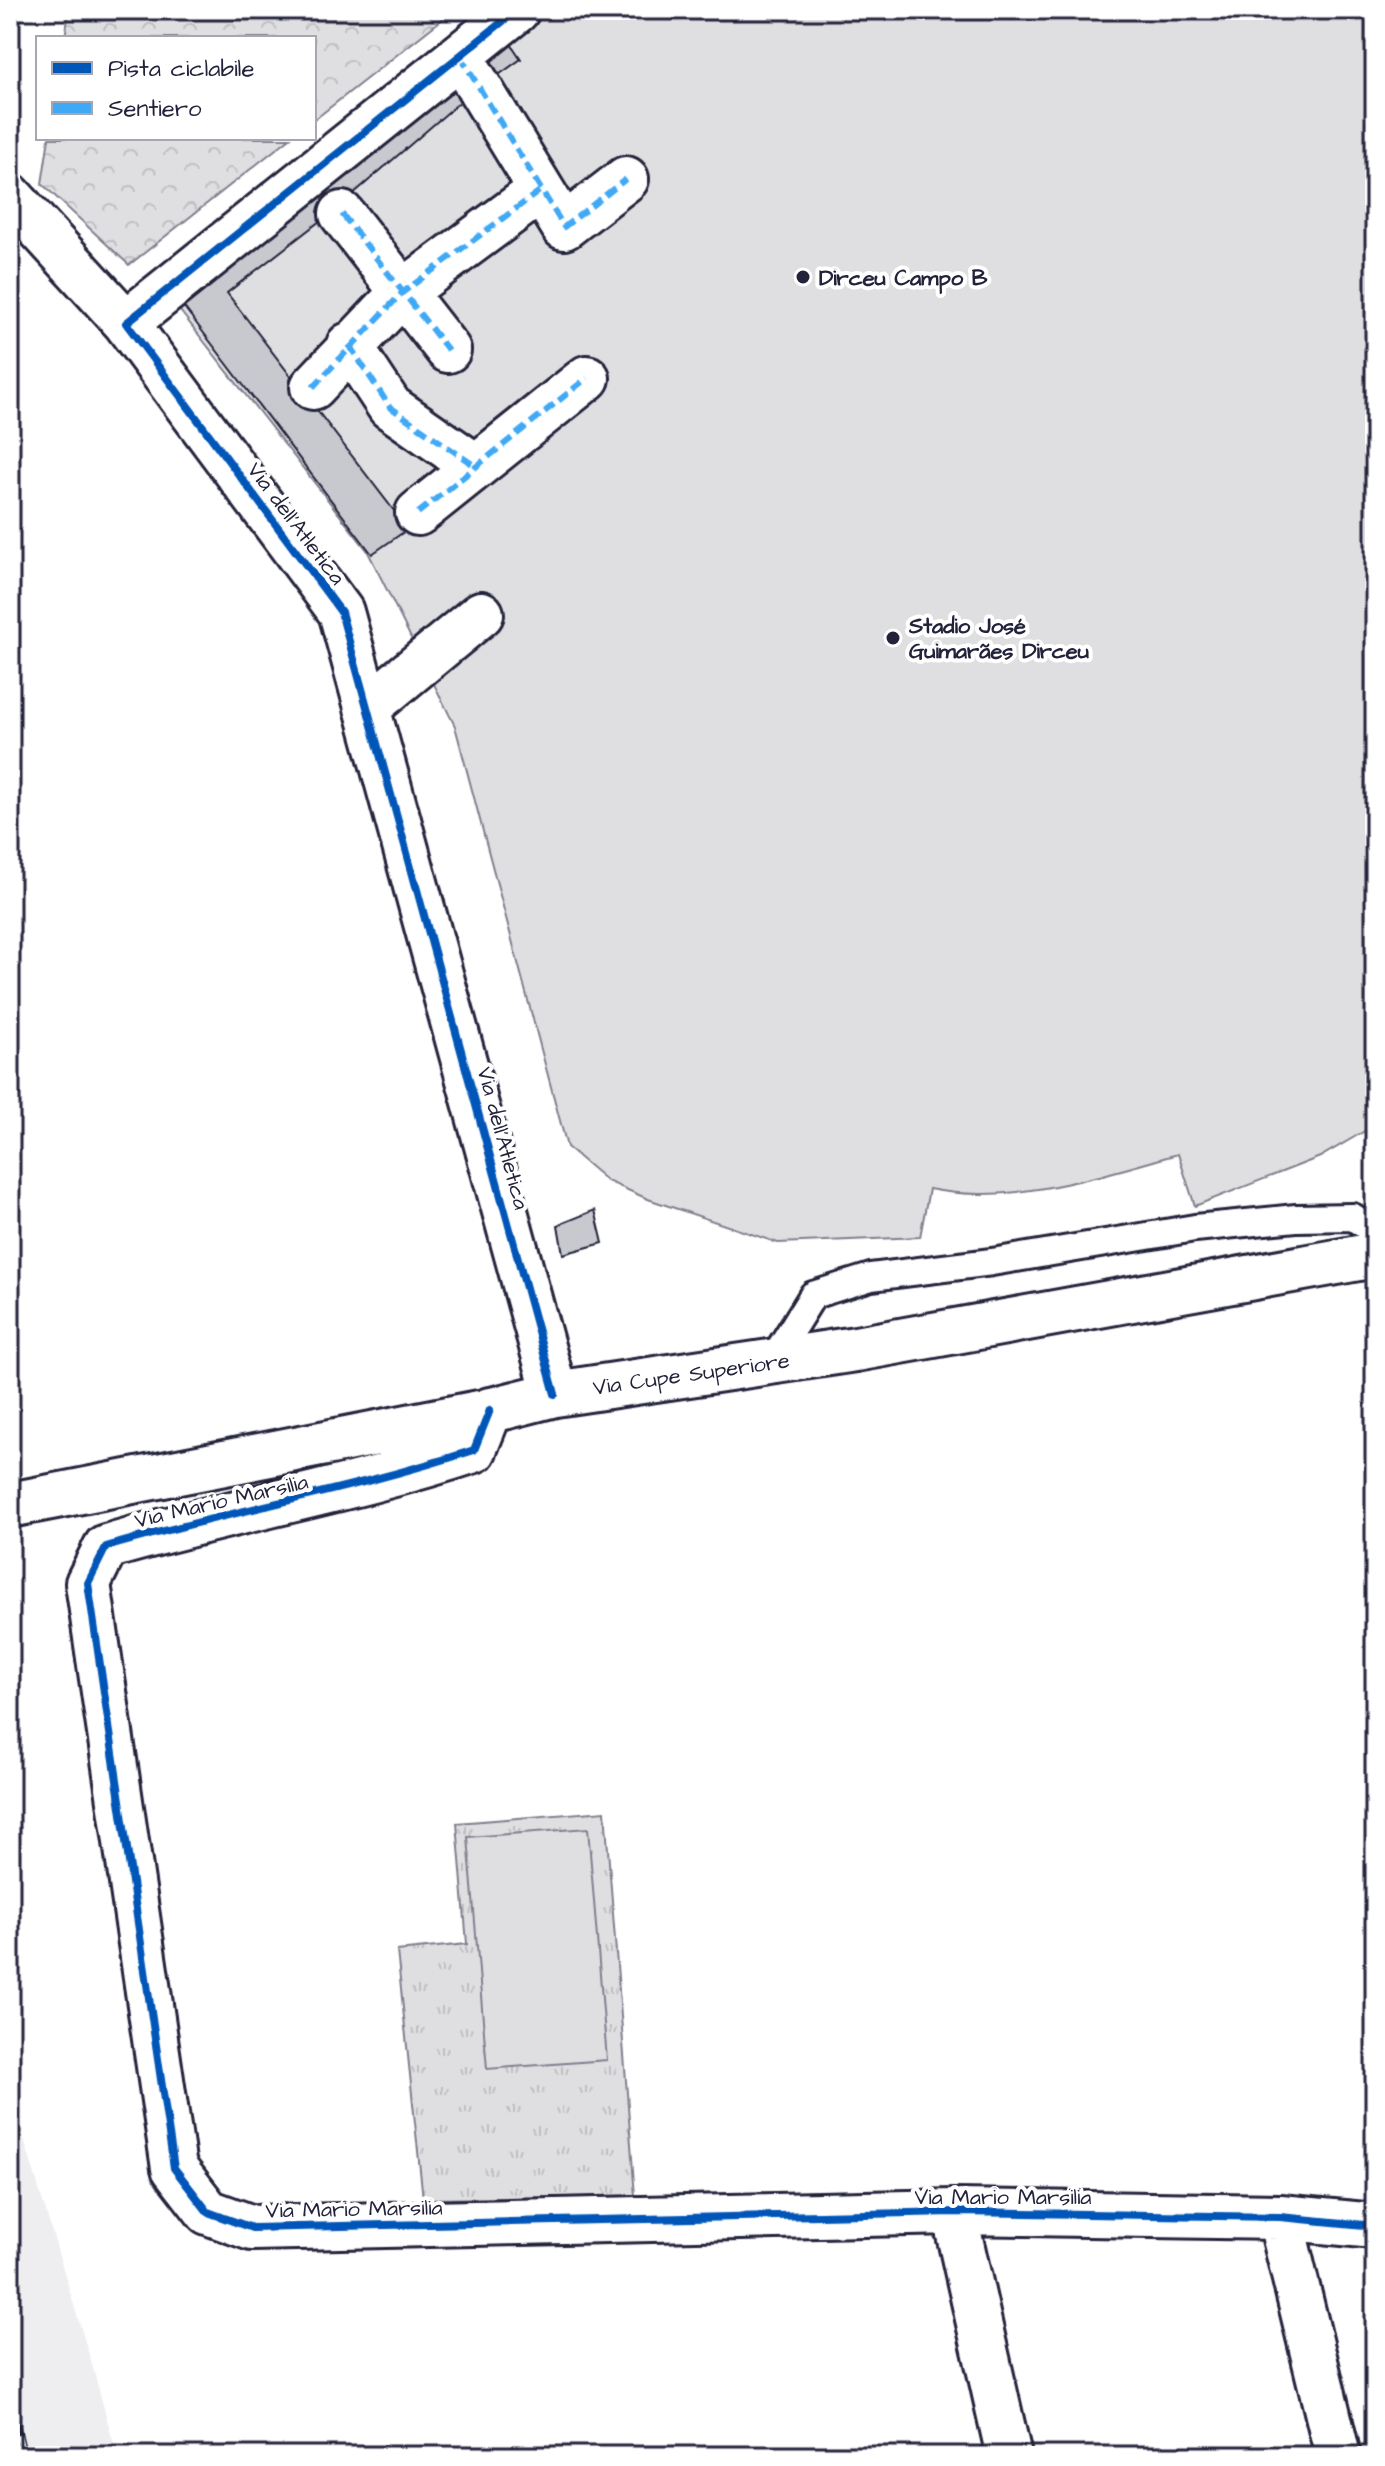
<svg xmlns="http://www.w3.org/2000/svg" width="1385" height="2466" viewBox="0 0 1385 2466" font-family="'Architects Daughter',sans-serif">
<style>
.built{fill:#eeeef1}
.grass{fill:url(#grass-tufts);stroke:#80808e;stroke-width:2}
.forest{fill:url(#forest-crowns);stroke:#80808e;stroke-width:2}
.garden{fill:#dfdfe2;stroke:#80808e;stroke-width:2}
.building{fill:#c8c8cf;stroke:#22223b;stroke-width:2}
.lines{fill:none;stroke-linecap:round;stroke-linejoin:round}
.lane-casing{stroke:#22223b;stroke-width:32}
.street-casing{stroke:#22223b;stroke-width:50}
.lane{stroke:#fff;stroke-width:26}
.street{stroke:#fff;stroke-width:44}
.rail-casing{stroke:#22223b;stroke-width:9}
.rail{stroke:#fff;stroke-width:6;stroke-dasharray:18;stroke-linecap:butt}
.quiet{stroke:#3fa9f5;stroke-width:6;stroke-dasharray:12 6;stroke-linecap:butt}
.cycleway-casing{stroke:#fff;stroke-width:13}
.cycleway{stroke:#0057b8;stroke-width:8}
.poi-dot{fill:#22223b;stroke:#fff;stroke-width:3}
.labels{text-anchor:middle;stroke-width:8;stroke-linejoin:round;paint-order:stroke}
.poi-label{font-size:22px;font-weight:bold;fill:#22223b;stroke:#fff;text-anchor:start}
.street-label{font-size:22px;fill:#22223b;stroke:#fff}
</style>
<defs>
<pattern id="grass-tufts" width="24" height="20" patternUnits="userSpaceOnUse" patternTransform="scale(2)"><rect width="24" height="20" fill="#dfdfe2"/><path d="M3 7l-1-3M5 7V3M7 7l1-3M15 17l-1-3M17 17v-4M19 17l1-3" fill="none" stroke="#bfbfc3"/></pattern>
<pattern id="forest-crowns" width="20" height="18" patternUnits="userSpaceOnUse" patternTransform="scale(2)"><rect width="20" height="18" fill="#dfdfe2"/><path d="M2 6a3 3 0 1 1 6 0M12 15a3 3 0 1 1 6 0" fill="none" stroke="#bfbfc3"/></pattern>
</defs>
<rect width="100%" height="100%" fill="#fff"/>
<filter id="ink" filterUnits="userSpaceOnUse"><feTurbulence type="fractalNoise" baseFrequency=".0125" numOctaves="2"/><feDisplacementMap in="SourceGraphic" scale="16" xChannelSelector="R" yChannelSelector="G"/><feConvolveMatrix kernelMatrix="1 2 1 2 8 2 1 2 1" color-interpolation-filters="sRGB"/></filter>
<g filter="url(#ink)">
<path class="built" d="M 10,2093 L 93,2368 L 117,2456 L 10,2456 Z"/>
<path class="grass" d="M 605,1811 L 635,2196 L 423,2199 L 397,1951 L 467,1944 L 457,1823 Z"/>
<path class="forest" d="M 69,10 L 454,10 L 314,120 L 314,38 L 65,38 Z
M 49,138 L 290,138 L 129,265 L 42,184 Z"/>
<path class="garden" d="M 536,10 L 1375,10 L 1375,1125 L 1320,1157 L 1195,1206 L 1178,1154 C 1098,1176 1012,1206 929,1189 L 920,1237 L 778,1243 L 648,1199 L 607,1181 L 567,1147 L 455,726 L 367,550 L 170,298 Z
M 588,1828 L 607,2060 L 487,2069 L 468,1837 Z"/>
<path class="building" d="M 507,38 L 521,59 L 493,79 L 477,61 Z
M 455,81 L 468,95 L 338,207 L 227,293 L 408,529 L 372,554 L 177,298 Z
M 595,1210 L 603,1243 L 563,1254 L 558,1225 Z"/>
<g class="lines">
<g class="lane-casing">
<path id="lane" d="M 772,1361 L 813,1295 L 871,1277 L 992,1262 L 1195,1228 L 1296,1218 L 1353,1217 L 1375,1232"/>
</g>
<g class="street-casing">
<path id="street" d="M 517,10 L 126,323 L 341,612 L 555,1394
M 460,56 L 564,227 L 626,179
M 10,196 L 126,323
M 342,214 L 448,350
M 349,345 L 390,407 L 475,466
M 313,387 L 402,293 L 541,190
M 418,513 L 587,378
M 367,708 L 481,614
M 490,1410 L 474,1450 C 353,1490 228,1511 106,1547 L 88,1583 L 174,2168 L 208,2212 L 252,2228 L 954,2212 L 1280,2217 L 1375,2226
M 10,1505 L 484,1412 L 555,1394 L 856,1349 L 1375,1255
M 954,2212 L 1009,2456
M 1280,2217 L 1338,2456"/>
</g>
<use href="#lane" class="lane"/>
<use href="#street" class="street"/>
<g class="rail-casing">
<path id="rail" d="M 10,2400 L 23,2456"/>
</g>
<use href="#rail" class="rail"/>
<path class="quiet" d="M 460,56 L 564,227 L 626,179
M 342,214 L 448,350
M 349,345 L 390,407 L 475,466
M 313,387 L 402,293 L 541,190
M 418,513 L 587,378"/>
<g class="cycleway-casing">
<path id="cycleway" d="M 517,10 L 126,323 L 341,612 L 555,1394
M 490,1410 L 474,1450 C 353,1490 228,1511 106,1547 L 88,1583 L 174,2168 L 208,2212 L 252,2228 L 954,2212 L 1280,2217 L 1375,2226"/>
</g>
<use href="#cycleway" class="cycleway"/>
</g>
</g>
<g class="poi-dot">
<circle cx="803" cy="277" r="8"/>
<circle cx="893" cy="638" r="8"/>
</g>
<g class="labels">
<g class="poi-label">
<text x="819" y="285">Dirceu Campo B</text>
<text x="909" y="633">Stadio José<tspan x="909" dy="25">Guimarães Dirceu</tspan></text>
</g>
<g class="street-label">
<text transform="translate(297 523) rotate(53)" y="8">Via dell'Atletica</text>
<text transform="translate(504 1138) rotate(75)" y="8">Via dell'Atletica</text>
<text transform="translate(691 1373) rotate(-8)" y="8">Via Cupe Superiore</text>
<text transform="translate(221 1500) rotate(-13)" y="8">Via Mario Marsilia</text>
<text x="1003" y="2204">Via Mario Marsilia</text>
<text transform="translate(354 2208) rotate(-1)" y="8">Via Mario Marsilia</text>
</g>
</g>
<rect width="1385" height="2466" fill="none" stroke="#fff" stroke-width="40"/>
<rect x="20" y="20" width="1345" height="2426" fill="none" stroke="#22223b" stroke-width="3" filter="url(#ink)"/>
<rect x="36" y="36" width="280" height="104" fill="#ffffff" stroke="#a7a7b1" stroke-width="2"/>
<rect x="52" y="62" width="40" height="12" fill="#0057b8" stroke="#a7a7b1" stroke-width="2"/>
<text x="108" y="76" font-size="24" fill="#22223b">Pista ciclabile</text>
<rect x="52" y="102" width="40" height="12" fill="#3fa9f5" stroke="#a7a7b1" stroke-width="2"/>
<text x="108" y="116" font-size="24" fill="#22223b">Sentiero</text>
</svg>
